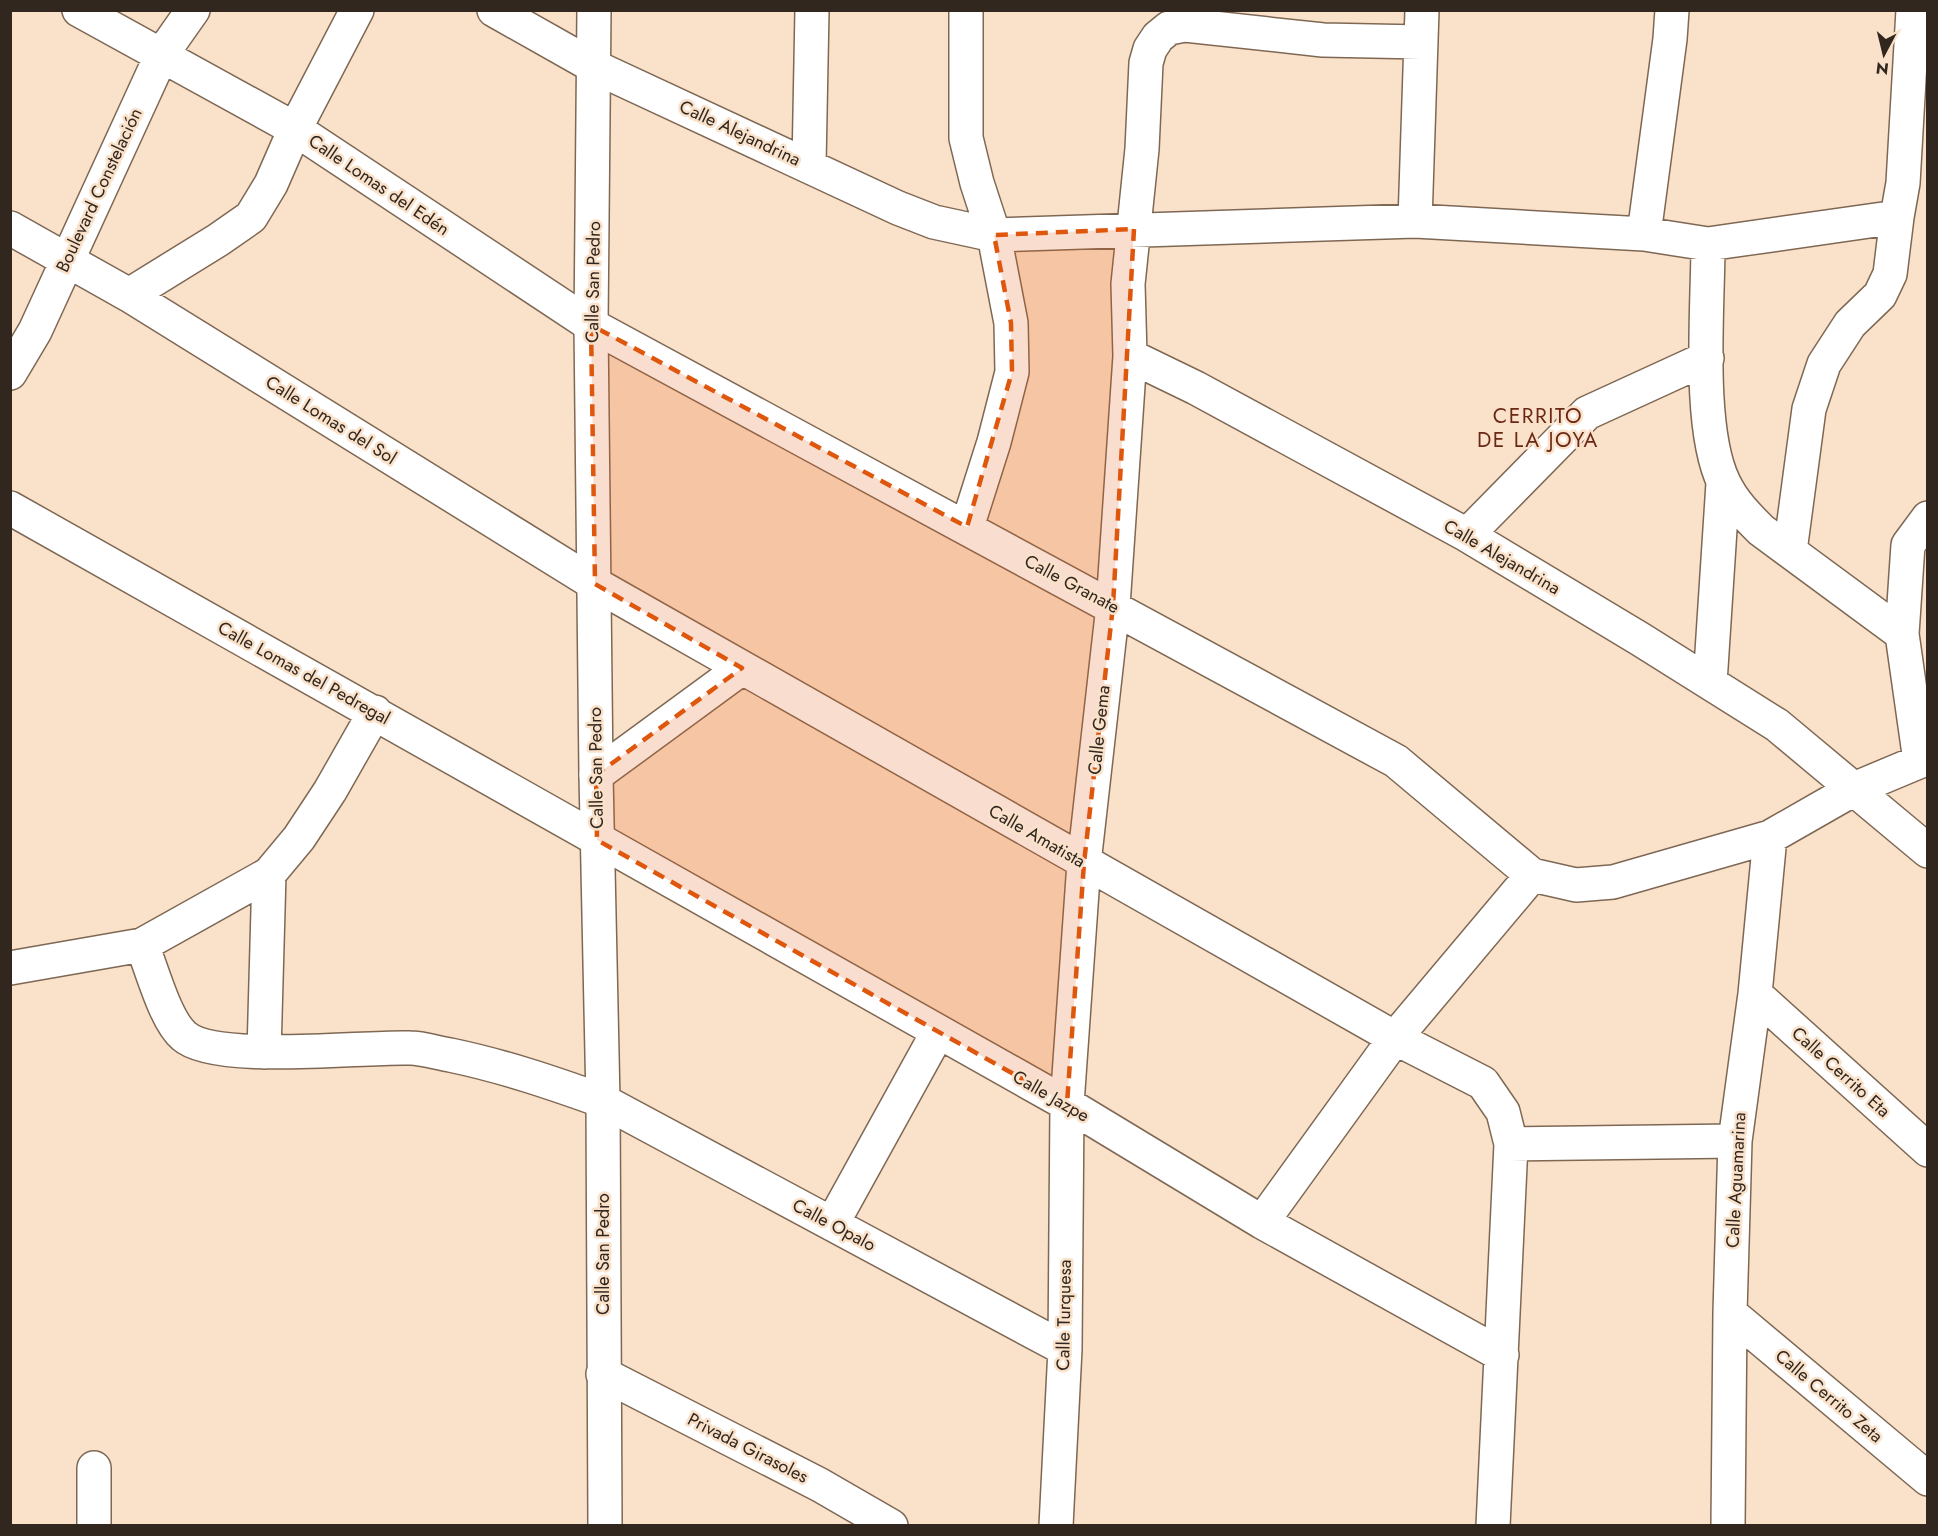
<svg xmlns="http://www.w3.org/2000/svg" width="1938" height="1536" viewBox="0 0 1938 1536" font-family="Jost,sans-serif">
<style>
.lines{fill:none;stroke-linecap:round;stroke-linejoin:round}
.street-casing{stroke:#7e6854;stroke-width:36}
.secondary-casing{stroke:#7e6854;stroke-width:36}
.street{stroke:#fff;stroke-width:33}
.secondary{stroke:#fff;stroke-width:33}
.marked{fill:#df560d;fill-opacity:0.2;stroke:#df560d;stroke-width:4.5;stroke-dasharray:12 8;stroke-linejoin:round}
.labels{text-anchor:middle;stroke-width:5;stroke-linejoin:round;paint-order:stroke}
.street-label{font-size:18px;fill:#31271f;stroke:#fae1ca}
.quarter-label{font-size:21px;letter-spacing:1.5px;fill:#6a2814;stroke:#fae1ca}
</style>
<rect width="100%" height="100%" fill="#fae1ca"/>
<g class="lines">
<g class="street-casing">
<path id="street" d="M 79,10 L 295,129 L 591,325 L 1396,761 L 1532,875 L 1576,885 L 1613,882 L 1770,837 L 1854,789 L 1928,758
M 494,10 L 595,67 L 898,208 L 934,222 L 994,235 L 1415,221 L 1644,234 L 1708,244 L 1897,217 L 1903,183 L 1913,10
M 966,10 L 966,138 L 977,183 L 994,235 L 1011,323 L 1012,372 L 994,442 L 967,527
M 809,165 L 812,10
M 1415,221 L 1422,10
M 10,228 L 129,295 L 595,584 L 1395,1038 L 1483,1083 L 1503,1112 L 1511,1144 L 1493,1526
M 1644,234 L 1670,39 L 1672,10
M 1708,244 C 1708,308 1697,428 1724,483 C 1733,502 1747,516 1761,530 L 1902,634
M 129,295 L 218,240 L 251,217 L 271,184 L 295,129 L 357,10
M 1130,356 L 1196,388 L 1467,535 L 1640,639 L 1777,725 L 1928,851
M 10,373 L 35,331 L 162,54 L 193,10
M 10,508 L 1067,1104 L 1262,1222 L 1502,1355
M 1467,535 L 1587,413 L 1707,358
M 1790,551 L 1809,409 L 1824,364 L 1850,324 L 1880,295 L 1890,274 L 1897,217
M 1710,683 L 1723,483
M 1920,761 L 1902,634 L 1908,545 L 1928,518
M 596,775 L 742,668
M 142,945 C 152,969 165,1020 184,1036 C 215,1064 365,1046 410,1048 C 423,1048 437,1053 450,1055 C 503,1066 553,1083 603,1101 L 1065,1349
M 10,968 L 142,945 L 269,874
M 1755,994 L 1928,1150
M 264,1052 L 269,874 L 299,838 L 330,791 L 375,712
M 1511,1144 L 1735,1141
M 1262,1222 L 1395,1038 L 1532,875
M 832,1224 L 938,1032
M 1730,1313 L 1928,1479
M 603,1374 L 820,1485 L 891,1526
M 94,1468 L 94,1526
M 1056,1526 L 1065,1349 L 1067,1104 L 1084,863 L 1113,606 L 1130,356 L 1128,284 L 1142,149 L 1146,63 L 1150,49 L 1158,37 L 1169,28 L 1185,25 L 1323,40 L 1421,42
M 1728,1526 L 1730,1313 L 1735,1141 L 1755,994 L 1770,837"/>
</g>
<g class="secondary-casing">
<path id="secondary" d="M 594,10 L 591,325 L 596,775 L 603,1101 L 605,1526"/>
</g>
<use href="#street" class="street"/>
<use href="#secondary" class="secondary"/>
</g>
<path class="marked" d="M 1134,229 L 1113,606 L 1084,863 L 1067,1104 L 597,840 L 596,775 L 742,668 L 595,584 L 591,325 L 967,527 L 1012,372 L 1011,323 L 994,235 Z"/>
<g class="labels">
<g class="street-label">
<text transform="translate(740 133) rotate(25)" y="6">Calle Alejandrina</text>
<text transform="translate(379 185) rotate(34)" y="6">Calle Lomas del Edén</text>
<text transform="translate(99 190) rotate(-65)" y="6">Boulevard Constelación</text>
<text transform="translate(593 282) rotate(-89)" y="6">Calle San Pedro</text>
<text transform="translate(331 420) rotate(32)" y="6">Calle Lomas del Sol</text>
<text transform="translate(1502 557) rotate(30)" y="6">Calle Alejandrina</text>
<text transform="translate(1072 584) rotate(28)" y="6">Calle Granate</text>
<text transform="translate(304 673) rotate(29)" y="6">Calle Lomas del Pedregal</text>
<text transform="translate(1099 730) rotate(-84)" y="6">Calle Gema</text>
<text transform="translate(596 768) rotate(-91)" y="6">Calle San Pedro</text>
<text transform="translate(1037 836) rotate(30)" y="6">Calle Amatista</text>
<text transform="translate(1841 1072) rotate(42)" y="6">Calle Cerrito Eta</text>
<text transform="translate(1051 1096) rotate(30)" y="6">Calle Jazpe</text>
<text transform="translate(1736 1180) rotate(-87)" y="6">Calle Aguamarina</text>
<text transform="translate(834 1225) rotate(28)" y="6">Calle Opalo</text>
<text transform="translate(603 1254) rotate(-90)" y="6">Calle San Pedro</text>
<text transform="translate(1064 1315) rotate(-89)" y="6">Calle Turquesa</text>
<text transform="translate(1829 1396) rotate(40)" y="6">Calle Cerrito Zeta</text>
<text transform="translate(748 1448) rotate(27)" y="6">Privada Girasoles</text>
</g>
<g class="quarter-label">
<text x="1538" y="423">CERRITO<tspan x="1538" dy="24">DE LA JOYA</tspan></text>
</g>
</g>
<rect width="1938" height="1536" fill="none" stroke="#31271f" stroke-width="24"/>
<g transform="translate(1884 54) rotate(187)" stroke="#fae1ca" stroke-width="4.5" paint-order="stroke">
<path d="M0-4.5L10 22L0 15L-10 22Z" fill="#31271f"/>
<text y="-9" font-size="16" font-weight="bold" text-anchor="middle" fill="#31271f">N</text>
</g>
</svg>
